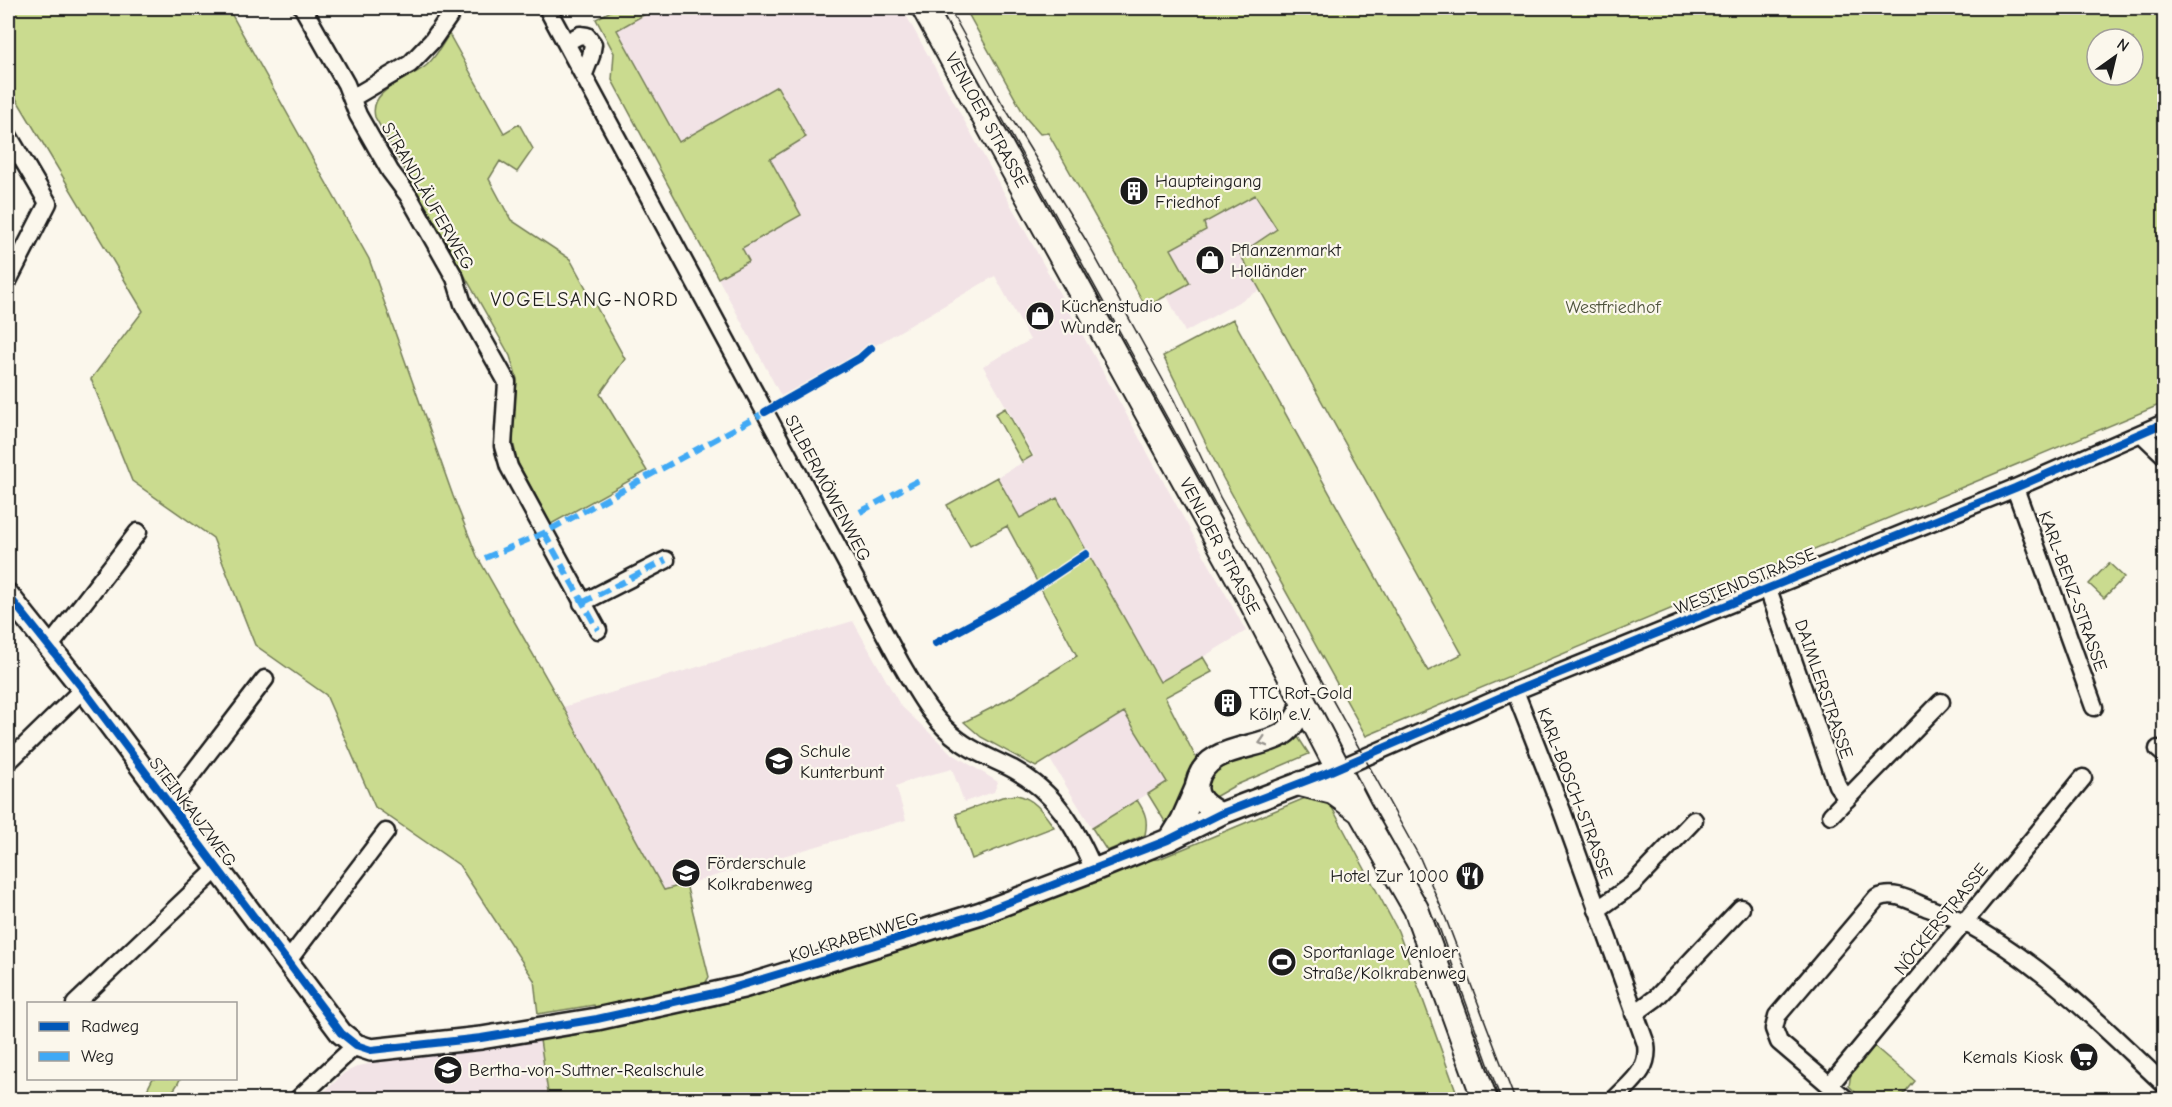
<svg xmlns="http://www.w3.org/2000/svg" width="2172" height="1107" viewBox="0 0 2172 1107" font-family="'Comic Neue',sans-serif">
<style>
.built{fill:#f2e3e6}
.green{fill:#cadb8f;stroke:#737c56;stroke-width:1.5;fill-rule:evenodd}
.lines{fill:none;stroke-linecap:round;stroke-linejoin:round}
.minor-casing{stroke:#1c1c1c;stroke-width:21}
.tertiary-casing{stroke:#1c1c1c;stroke-width:26}
.secondary-casing{stroke:#1c1c1c;stroke-width:28}
.minor{stroke:#fbf7ec;stroke-width:16}
.tertiary{stroke:#fbf7ec;stroke-width:21}
.secondary{stroke:#fbf7ec;stroke-width:24}
.tram{stroke:#1c1c1c;stroke-width:1.5}
.quiet{stroke:#3fa9f5;stroke-width:6;stroke-dasharray:12 6;stroke-linecap:butt}
.cycleway-casing{stroke:#fbf7ec;stroke-width:11}
.cycleway{stroke:#0057b8;stroke-width:8}
.oneway{stroke:#97948e}
.labels{text-anchor:middle;stroke-width:4.5;stroke-linejoin:round;paint-order:stroke}
.street-label{font-size:18px;fill:#1c1c1c;stroke:#fbf7ec}
.poi-label{font-size:18px;fill:#1c1c1c;stroke:#fbf7ec;text-anchor:start}
.park-label{font-size:18px;fill:#50553e;stroke:#fbf7ec}
.neighbourhood-label{font-size:20px;letter-spacing:1.5px;fill:#1c1c1c;stroke:#fbf7ec}
</style>
<rect width="100%" height="100%" fill="#fbf7ec"/>
<filter id="ink" filterUnits="userSpaceOnUse"><feTurbulence type="fractalNoise" baseFrequency=".0167" numOctaves="2"/><feDisplacementMap in="SourceGraphic" scale="12" xChannelSelector="R" yChannelSelector="G"/><feConvolveMatrix kernelMatrix="1 2 1 2 8 2 1 2 1" color-interpolation-filters="sRGB"/></filter>
<g filter="url(#ink)">
<path class="built" d="M 656,8 L 902,8 L 1246,631 L 1160,683 L 1057,498 L 1020,519 L 997,477 L 1034,456 L 983,366 L 1030,340 L 995,276 L 864,352 L 781,396 L 718,278 L 748,261 L 742,248 L 801,215 L 770,159 L 806,137 L 776,86 L 679,142 L 617,29 Z
M 1255,194 L 1277,229 L 1240,254 L 1260,290 L 1185,332 L 1167,296 L 1190,283 L 1171,249 L 1206,230 L 1203,223 Z
M 853,621 L 900,705 L 951,753 L 998,782 L 994,792 L 964,802 L 952,769 L 914,779 L 896,786 L 906,820 L 664,891 L 563,707 Z
M 1124,712 L 1167,782 L 1092,828 L 1049,758 Z
M 540,1040 L 549,1099 L 316,1100 L 344,1073 L 359,1066 L 381,1061 Z"/>
<path class="green" d="M 8,8 L 228,8 L 369,259 L 453,496 L 477,556 L 563,707 L 664,890 L 686,884 L 709,977 L 703,987 L 596,1010 L 594,1005 L 538,1014 L 534,980 L 459,865 L 375,807 L 326,695 L 255,645 L 213,538 L 132,481 L 91,379 L 143,311 L 8,85 Z
M 616,8 L 656,8 L 617,30 L 679,142 L 777,86 L 806,137 L 770,159 L 801,215 L 742,248 L 749,261 L 718,278 L 612,80 L 614,53 L 596,19 Z
M 965,8 L 2164,8 L 2164,403 L 1366,736 L 1223,478 L 1163,356 L 1233,319 L 1428,671 L 1462,654 L 1240,254 L 1277,229 L 1255,195 L 1204,223 L 1206,230 L 1171,249 L 1190,283 L 1146,307 L 1048,133 L 1040,134 L 1026,118 ZM 2097,39 L 2133,39 L 2133,75 L 2097,75 Z
M 449,34 L 504,133 L 519,124 L 533,149 L 517,172 L 500,161 L 489,179 L 511,220 L 570,259 L 625,359 L 600,394 L 647,471 L 551,524 L 517,461 L 512,436 L 517,379 L 510,356 L 375,117 C 368,88 410,80 427,65 C 436,57 443,44 449,34 Z
M 1005,408 L 1032,456 L 1022,462 L 995,414 Z
M 997,477 L 1020,518 L 1057,498 L 1160,682 L 1203,657 L 1212,672 L 1165,697 L 1196,758 L 1174,817 L 1167,825 L 1148,794 L 1167,782 L 1124,712 L 1036,767 L 981,737 L 964,722 L 1009,699 L 1077,656 L 1007,526 L 970,546 L 947,505 Z
M 2109,563 L 2124,577 L 2104,598 L 2089,584 Z
M 1294,731 L 1309,754 L 1234,786 L 1213,798 L 1205,792 L 1207,777 L 1214,766 Z
M 1017,795 C 1035,799 1043,812 1054,827 L 972,859 L 956,814 L 1002,797 Z
M 1310,796 L 1329,802 L 1398,931 L 1459,1099 L 549,1099 L 540,1040 L 715,1006 L 925,941 L 1140,860 L 1159,859 Z
M 1137,800 C 1146,813 1148,821 1145,835 L 1107,851 L 1092,828 Z
M 1874,1046 L 1915,1081 L 1900,1099 L 1862,1099 L 1849,1086 L 1851,1073 Z
M 153,1078 L 180,1078 L 180,1079 C 175,1093 162,1100 148,1099 L 147,1090 Z"/>
<g class="lines">
<g class="minor-casing">
<path id="minor" d="M 303,8 L 346,84 L 358,115 L 390,171 L 408,195 L 455,278 L 463,304 L 507,382 L 503,446 L 509,467 L 598,630
M 547,8 L 900,662 C 917,691 932,721 960,741 C 976,753 995,760 1013,769 C 1056,793 1075,826 1094,870
M 567,42 L 580,35 L 587,36 L 593,44 L 591,56 L 584,74
M 352,98 L 410,64 L 432,41 L 455,8
M 8,135 L 48,203 L 8,281
M 2142,434 L 2164,455
M 2015,488 L 2094,707
M 1768,589 L 1837,785 L 1847,799
M 582,603 L 666,560
M 50,646 L 138,532
M 1515,691 L 1562,811 L 1646,1044 C 1650,1070 1631,1082 1614,1100
M 2158,749 L 2164,754
M 8,762 L 83,689
M 1338,769 L 1515,691 L 2015,488 L 2164,423
M 169,804 L 265,679
M 1831,815 L 1941,702
M 1597,910 L 1632,885 L 1694,820
M 287,962 L 386,832
M 75,1004 L 217,869
M 1634,1014 L 1656,998 L 1741,908
M 1830,1085 L 2083,778
M 297,1100 L 356,1045
M 1847,1100 L 1779,1042 L 1774,1029 L 1777,1016 L 1877,898 C 1895,890 1911,901 1928,908 C 1941,913 1954,917 1966,923 C 2043,964 2102,1026 2164,1084"/>
</g>
<g class="tertiary-casing">
<path id="tertiary" d="M 8,595 L 83,689 L 341,1033 L 356,1045 L 371,1050 L 481,1038 L 597,1019 L 743,987 L 981,913 L 1094,870 L 1168,840 L 1220,814 L 1338,769
M 1220,814 C 1208,807 1194,799 1197,783 C 1206,744 1256,751 1283,734 C 1293,728 1298,715 1303,704
M 1171,838 L 1182,820 L 1197,786"/>
</g>
<g class="secondary-casing">
<path id="secondary" d="M 924,8 L 1250,599 L 1360,811 L 1416,909 L 1485,1100
M 1301,784 L 1333,792 L 1358,810"/>
</g>
<use href="#minor" class="minor"/>
<use href="#tertiary" class="tertiary"/>
<use href="#secondary" class="secondary"/>
<path class="tram" d="M 949,8 L 1002,103 L 1087,242 L 1174,400 L 1220,497 L 1420,858 L 1446,919 L 1515,1100
M 1002,118 L 1219,512
M 1436,919 L 1501,1100"/>
<path class="quiet" d="M 860,512 L 919,480
M 544,533 L 598,630
M 485,558 L 544,533 L 769,410
M 582,603 L 666,560"/>
<g class="cycleway-casing">
<path id="cycleway" d="M 765,412 L 860,358 L 871,348
M 8,595 L 83,689 L 341,1033 L 356,1045 L 371,1050 L 481,1038 L 597,1019 L 719,992 L 981,913 L 1168,840 L 1220,814 L 1324,774 L 1515,691 L 2015,488 L 2164,423
M 936,643 L 1023,596 L 1086,554"/>
</g>
<use href="#cycleway" class="cycleway"/>
</g>
<defs><path id="oneway-chevron" d="M-2-3.5L2.5 0L-2 3.5" fill="none" stroke-width="1.6" stroke-linecap="round" stroke-linejoin="round" transform="scale(1.5)"/></defs>
<use class="oneway" href="#oneway-chevron" transform="translate(1263 742) rotate(163)"/>
</g>
<defs>
<g id="building-disc" transform="scale(1.5)"><circle r="9.5" fill="#1c1c1c" stroke="#fbf7ec"/><path d="M-4-6H4V6H1V3H-1V6H-4ZM-2.5-4.3h1.7v1.8h-1.7ZM.8-4.3h1.7v1.8H.8ZM-2.5-1h1.7V.8h-1.7ZM.8-1h1.7V.8H.8Z" fill="#fff"/></g>
<g id="shop-disc" transform="scale(1.5)"><circle r="9.5" fill="#1c1c1c" stroke="#fbf7ec"/><path d="M-5-2.5h2.3a2.7 3.5 0 0 1 5.4 0H5L5.5 6h-11ZM-1.5-2.5h3a1.5 2.3 0 0 0-3 0Z" fill="#fff"/></g>
<g id="school-disc" transform="scale(1.5)"><circle r="9.5" fill="#1c1c1c" stroke="#fbf7ec"/><path d="M0-5L7-2L0 1L-7-2ZM-4 1L0 2.5L4 1V4Q0 6-4 4Z" fill="#fff"/></g>
<g id="restaurant-disc" transform="scale(1.5)"><circle r="9.5" fill="#1c1c1c" stroke="#fbf7ec"/><path d="M-5-6h1v4h1v-4h1v4h1v-4h1v5L-1.5 .5V6h-2V.5L-5-1ZM5-6V6H3V1.5H1.5Q1.5-4 5-6Z" fill="#fff"/></g>
<g id="stadium-disc" transform="scale(1.5)"><circle r="9.5" fill="#1c1c1c" stroke="#fbf7ec"/><path d="M0-5a6.5 5 0 1 0 0 10a6.5 5 0 1 0 0-10ZM-3.5-1.8h7v3.6h-7Z" fill="#fff"/></g>
<g id="supermarket-disc" transform="scale(1.5)"><circle r="9.5" fill="#1c1c1c" stroke="#fbf7ec"/><path d="M-6-5.5h2.5l.6 2H6L4.5 2H-2.5L-4.4-4H-6ZM-1.5 3.2a1.3 1.3 0 1 0 .1 0ZM3 3.2a1.3 1.3 0 1 0 .1 0Z" fill="#fff"/></g>
</defs>
<g fill-rule="evenodd">
<use href="#building-disc" x="1134" y="191"/>
<use href="#shop-disc" x="1210" y="260"/>
<use href="#shop-disc" x="1040" y="316"/>
<use href="#building-disc" x="1228" y="703"/>
<use href="#school-disc" x="779" y="761"/>
<use href="#school-disc" x="686" y="873"/>
<use href="#restaurant-disc" x="1470" y="876"/>
<use href="#stadium-disc" x="1282" y="962"/>
<use href="#supermarket-disc" x="2084" y="1057"/>
<use href="#school-disc" x="448" y="1070"/>
</g>
<g class="labels">
<g class="street-label">
<text transform="translate(987 120) rotate(61)" y="6">VENLOER STRASSE</text>
<text transform="translate(428 196) rotate(60)" y="6">STRANDLÄUFERWEG</text>
<text transform="translate(828 488) rotate(62)" y="6">SILBERMÖWENWEG</text>
<text transform="translate(1220 546) rotate(62)" y="6">VENLOER STRASSE</text>
<text transform="translate(1745 581) rotate(-22)" y="6">WESTENDSTRASSE</text>
<text transform="translate(2073 591) rotate(70)" y="6">KARL-BENZ-STRASSE</text>
<text transform="translate(1824 689) rotate(71)" y="6">DAIMLERSTRASSE</text>
<text transform="translate(1575 793) rotate(69)" y="6">KARL-BOSCH-STRASSE</text>
<text transform="translate(193 812) rotate(53)" y="6">STEINKAUZWEG</text>
<text transform="translate(1941 919) rotate(-51)" y="6">NÖCKERSTRASSE</text>
<text transform="translate(854 937) rotate(-17)" y="6">KOLKRABENWEG</text>
</g>
<g class="poi-label">
<text x="1155" y="187">Haupteingang<tspan x="1155" dy="21">Friedhof</tspan></text>
<text x="1231" y="256">Pflanzenmarkt<tspan x="1231" dy="21">Holländer</tspan></text>
<text x="1061" y="312">Küchenstudio<tspan x="1061" dy="21">Wunder</tspan></text>
<text x="1249" y="699">TTC Rot-Gold<tspan x="1249" dy="21">Köln e.V.</tspan></text>
<text x="800" y="757">Schule<tspan x="800" dy="21">Kunterbunt</tspan></text>
<text x="707" y="869">Förderschule<tspan x="707" dy="21">Kolkrabenweg</tspan></text>
<text x="1449" y="882" text-anchor="end">Hotel Zur 1000</text>
<text x="1303" y="958">Sportanlage Venloer<tspan x="1303" dy="21">Straße/Kolkrabenweg</tspan></text>
<text x="2063" y="1063" text-anchor="end">Kemals Kiosk</text>
<text x="469" y="1076">Bertha-von-Suttner-Realschule</text>
</g>
<g class="park-label">
<text x="1613" y="313">Westfriedhof</text>
</g>
<g class="neighbourhood-label">
<text x="585" y="306">VOGELSANG-NORD</text>
</g>
</g>
<rect width="2172" height="1107" fill="none" stroke="#fbf7ec" stroke-width="30"/>
<rect x="15" y="15" width="2142" height="1077" fill="none" stroke="#1c1c1c" stroke-width="2" filter="url(#ink)"/>
<rect x="27" y="1002" width="210" height="78" fill="#fbf7ec" stroke="#a29f99" stroke-width="1.5"/>
<rect x="39" y="1022" width="30" height="9" fill="#0057b8" stroke="#a29f99" stroke-width="1.5"/>
<text x="81" y="1032" font-size="18" fill="#1c1c1c">Radweg</text>
<rect x="39" y="1052" width="30" height="9" fill="#3fa9f5" stroke="#a29f99" stroke-width="1.5"/>
<text x="81" y="1062" font-size="18" fill="#1c1c1c">Weg</text>
<g transform="translate(2115 57) rotate(34)"><circle r="28" fill="#fbf7ec" stroke="#a29f99" stroke-width="1.5"/>
<path d="M0-4.5L10 22L0 15L-10 22Z" fill="#1c1c1c"/>
<text y="-9" font-size="16" font-weight="bold" text-anchor="middle" fill="#1c1c1c">N</text>
</g>
</svg>
